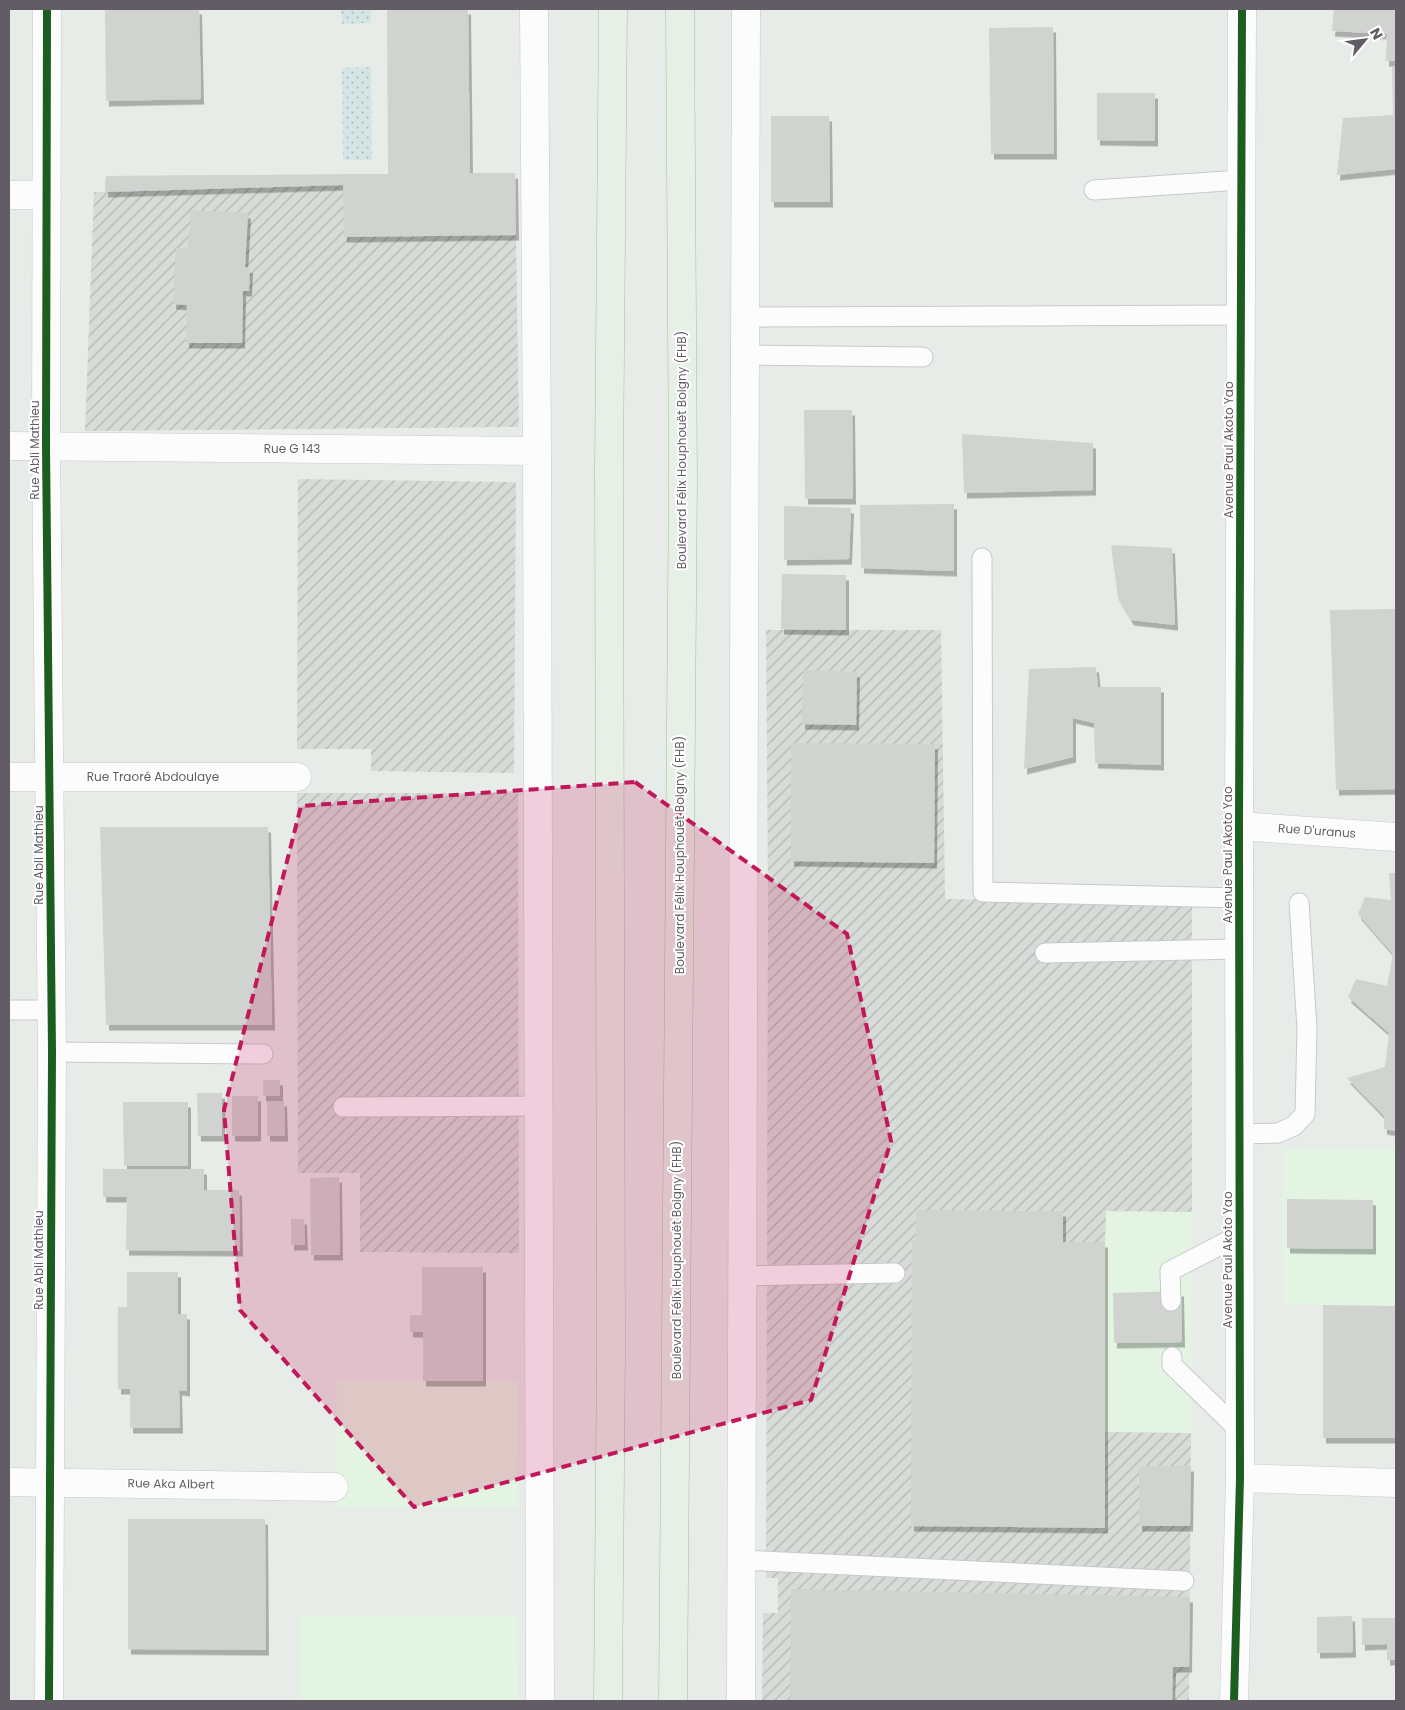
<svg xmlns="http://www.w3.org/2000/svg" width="1405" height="1710" viewBox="0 0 1405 1710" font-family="Poppins,sans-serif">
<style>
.commercial{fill:#e4f4e2}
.industrial{fill:url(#industrial-furrows)}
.grass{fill:url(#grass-dots)}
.building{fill:#d0d3d0;filter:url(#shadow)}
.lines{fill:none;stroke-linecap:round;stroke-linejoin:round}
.service-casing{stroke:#c8c9ca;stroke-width:21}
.minor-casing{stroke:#c8c9ca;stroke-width:29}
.tertiary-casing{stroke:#c8c9ca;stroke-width:29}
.trunk-casing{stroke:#9fc099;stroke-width:29}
.service{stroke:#fcfcfc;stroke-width:19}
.minor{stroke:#fcfcfc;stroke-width:28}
.tertiary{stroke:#fcfcfc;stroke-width:28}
.trunk{stroke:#e6f0e6;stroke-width:28}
.cycleway-casing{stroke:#fff;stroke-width:11}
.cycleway{stroke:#1b5e20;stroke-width:8}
.marked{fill:#c2185b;fill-opacity:0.2;stroke:#c2185b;stroke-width:4;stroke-dasharray:10 6;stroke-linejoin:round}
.labels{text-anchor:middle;stroke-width:4;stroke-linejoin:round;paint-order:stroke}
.street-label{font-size:12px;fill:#625d64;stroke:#fff}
</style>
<defs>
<pattern id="industrial-furrows" width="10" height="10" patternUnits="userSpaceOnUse" patternTransform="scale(1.25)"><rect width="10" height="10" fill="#d8dcd8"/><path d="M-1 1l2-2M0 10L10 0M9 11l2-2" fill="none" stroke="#b3b6b3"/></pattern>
<pattern id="grass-dots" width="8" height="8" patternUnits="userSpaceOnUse" patternTransform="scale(1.25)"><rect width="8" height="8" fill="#d5e5e5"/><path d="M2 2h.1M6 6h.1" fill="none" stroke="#b0bdbd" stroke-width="1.8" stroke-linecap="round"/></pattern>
<filter id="shadow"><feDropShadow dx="3" dy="5.5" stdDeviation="0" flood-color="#0004"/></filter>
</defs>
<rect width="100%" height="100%" fill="#e8ece8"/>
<path class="commercial" d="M 1283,1150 L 1396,1150 L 1396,1306 L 1283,1305 Z
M 1106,1211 L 1192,1212 L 1191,1433 L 1105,1432 Z
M 337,1380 L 518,1381 L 517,1507 L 337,1506 Z
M 301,1616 L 517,1616 L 518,1701 L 301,1701 Z"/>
<path class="industrial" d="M 515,173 L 519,427 L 85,431 L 94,192 L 105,192 L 106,176 Z
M 298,479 L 516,482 L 514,773 L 371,771 L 371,749 L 297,749 Z
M 766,630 L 941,630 L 945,899 L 1192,902 L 1192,1212 L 1106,1211 L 1105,1242 L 1105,1432 L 1191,1433 L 1189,1701 L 762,1701 L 763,1613 L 778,1613 L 778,1578 L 766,1578 L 768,898 Z
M 297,793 L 518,793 L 519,1253 L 360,1252 L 360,1173 L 298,1173 Z"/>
<path class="grass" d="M 341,9 L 371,9 L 371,23 L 342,24 Z
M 371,67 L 372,160 L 343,160 L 342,68 Z"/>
<path class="building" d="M 105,9 L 199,9 L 201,99 L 106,101 Z
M 387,9 L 468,9 L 470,173 L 515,173 L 516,235 L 344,237 L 343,185 L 105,192 L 106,176 L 388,174 Z
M 1334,9 L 1396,9 L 1396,61 L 1386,61 L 1387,34 L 1332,31 Z
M 1053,27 L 1054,154 L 991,154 L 989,28 Z
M 1392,67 L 1396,67 L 1396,169 L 1337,175 L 1343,118 L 1393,115 Z
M 1097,93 L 1155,93 L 1155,141 L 1097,140 Z
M 771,116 L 829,116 L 830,202 L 771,202 Z
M 191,210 L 248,213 L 245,267 L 250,268 L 249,291 L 243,291 L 242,343 L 186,343 L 187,305 L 173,304 L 176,248 L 188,248 Z
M 804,410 L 852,410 L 853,499 L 805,499 Z
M 962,434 L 1093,443 L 1093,490 L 964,493 Z
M 954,504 L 954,571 L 861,568 L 860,505 Z
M 784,506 L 851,508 L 849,559 L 784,560 Z
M 1111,545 L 1172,548 L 1175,625 L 1131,620 L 1118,599 Z
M 782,574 L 846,575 L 846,630 L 781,629 Z
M 1396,609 L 1396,789 L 1336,790 L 1330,610 Z
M 1096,667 L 1098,687 L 1161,687 L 1161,765 L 1095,763 L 1094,723 L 1073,718 L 1073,757 L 1024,769 L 1029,669 Z
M 803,670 L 857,672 L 856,725 L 802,724 Z
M 791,743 L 935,744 L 934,863 L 791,861 Z
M 100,827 L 268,827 L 272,1025 L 106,1025 Z
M 1389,873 L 1396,873 L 1396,1131 L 1384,1129 L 1384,1116 L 1347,1078 L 1385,1067 L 1389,1033 L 1348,997 L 1356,979 L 1387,986 L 1393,954 L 1358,914 L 1365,897 L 1391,900 Z
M 263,1080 L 280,1080 L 280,1096 L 263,1096 Z
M 197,1093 L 222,1093 L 222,1136 L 198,1136 Z
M 232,1096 L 258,1096 L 258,1136 L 232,1136 Z
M 267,1101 L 284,1101 L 285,1136 L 267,1136 Z
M 123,1102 L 188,1102 L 188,1166 L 124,1166 Z
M 103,1169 L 204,1169 L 204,1190 L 239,1190 L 240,1251 L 126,1250 L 127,1197 L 103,1197 Z
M 339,1177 L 340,1255 L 311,1255 L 310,1178 Z
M 1287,1199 L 1373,1200 L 1373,1249 L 1287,1248 Z
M 916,1210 L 1063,1211 L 1063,1242 L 1105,1242 L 1105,1528 L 911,1526 L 912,1240 L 915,1240 Z
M 291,1219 L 304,1219 L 305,1245 L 291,1245 Z
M 422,1267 L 483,1267 L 483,1381 L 423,1381 L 423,1332 L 410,1332 L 410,1315 L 422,1315 Z
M 127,1272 L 178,1272 L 178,1314 L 187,1314 L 187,1391 L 179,1390 L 180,1428 L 130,1428 L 130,1389 L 118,1389 L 118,1307 L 127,1307 Z
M 1181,1291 L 1182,1342 L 1114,1343 L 1113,1293 Z
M 1323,1305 L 1396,1306 L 1396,1438 L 1323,1438 Z
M 1139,1466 L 1191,1466 L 1190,1526 L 1139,1526 Z
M 128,1519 L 265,1519 L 266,1650 L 128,1649 Z
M 791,1589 L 1190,1597 L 1189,1667 L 1173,1667 L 1172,1701 L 790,1701 Z
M 1352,1616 L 1353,1652 L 1317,1653 L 1317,1617 Z
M 1362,1618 L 1396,1618 L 1396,1660 L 1387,1660 L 1387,1644 L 1362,1645 Z"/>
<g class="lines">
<g class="service-casing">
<path id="service" d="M 1094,190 L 1241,180
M 746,317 L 1241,315
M 746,355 L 923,357
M 982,558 L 983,892 L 1239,898
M 1045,953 L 1240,949
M 9,1010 L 51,1010
M 52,1052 L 263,1054
M 343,1107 L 539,1106
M 1240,1134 L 1278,1133 L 1294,1126 L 1305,1114 L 1307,1029 L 1299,903
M 742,1276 L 895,1273
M 1171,1301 L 1170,1271 L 1240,1235
M 1172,1357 L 1172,1365 L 1240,1431
M 742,1560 L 1184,1581"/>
</g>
<g class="minor-casing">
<path id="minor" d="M 47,9 L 46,446 L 52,1052 L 49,1701
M 534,9 L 537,451 L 540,1701
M 9,195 L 47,195
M 9,446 L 537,451
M 9,777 L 297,777
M 1239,826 L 1396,837
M 1240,1478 L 1396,1483
M 9,1482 L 334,1487
M 741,1701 L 746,9"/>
</g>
<g class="tertiary-casing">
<path id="tertiary" d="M 1234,1701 L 1240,1478 L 1239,826 L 1242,9"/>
</g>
<g class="trunk-casing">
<path id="trunk" d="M 608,1701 L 611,1350 L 609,467 L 613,9
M 673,1701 L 683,480 L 680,9"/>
</g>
<use href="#service" class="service"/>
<use href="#minor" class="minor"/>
<use href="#tertiary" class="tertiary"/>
<use href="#trunk" class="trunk"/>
<g class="cycleway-casing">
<path id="cycleway" d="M 47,9 L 46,446 L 52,1052 L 49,1701
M 1234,1701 L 1240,1478 L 1239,826 L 1242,9"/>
</g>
<use href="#cycleway" class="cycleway"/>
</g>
<path class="marked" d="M 635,782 L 847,934 L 891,1141 L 811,1400 L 414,1507 L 240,1310 L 224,1110 L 301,806 Z"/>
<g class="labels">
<g class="street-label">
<text x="292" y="453">Rue G 143</text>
<text transform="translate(35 450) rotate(-90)" y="4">Rue Abli Mathieu</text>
<text transform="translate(682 450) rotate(-90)" y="4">Boulevard Félix Houphouët Boigny (FHB)</text>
<text transform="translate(1229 450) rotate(-90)" y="4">Avenue Paul Akoto Yao</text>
<text x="153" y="781">Rue Traoré Abdoulaye</text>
<text transform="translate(1317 831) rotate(4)" y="4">Rue D'uranus</text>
<text transform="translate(39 855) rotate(-90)" y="4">Rue Abli Mathieu</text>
<text transform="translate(680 855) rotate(-90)" y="4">Boulevard Félix Houphouët Boigny (FHB)</text>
<text transform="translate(1228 855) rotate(-90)" y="4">Avenue Paul Akoto Yao</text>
<text transform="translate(39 1260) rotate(-90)" y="4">Rue Abli Mathieu</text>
<text transform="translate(677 1260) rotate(-90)" y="4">Boulevard Félix Houphouët Boigny (FHB)</text>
<text transform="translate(1228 1260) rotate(-90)" y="4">Avenue Paul Akoto Yao</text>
<text transform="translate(171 1484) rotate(1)" y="4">Rue Aka Albert</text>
</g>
</g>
<rect width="1405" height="1710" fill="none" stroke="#625d64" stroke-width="20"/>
<g transform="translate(1365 40) rotate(61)" stroke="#ffffff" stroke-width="4" paint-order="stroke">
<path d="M0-4L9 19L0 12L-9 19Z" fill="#625d64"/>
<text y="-8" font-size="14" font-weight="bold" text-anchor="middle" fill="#625d64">N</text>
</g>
</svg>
